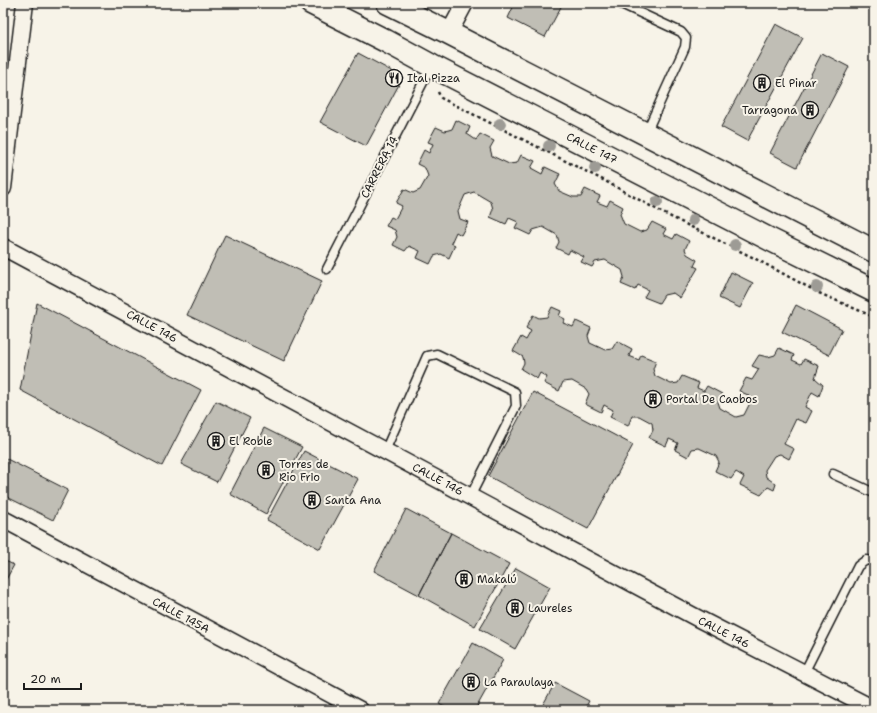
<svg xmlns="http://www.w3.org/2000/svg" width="877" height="713" viewBox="0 0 877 713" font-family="'Shantell Sans',sans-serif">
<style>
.building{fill:#c0beb5;stroke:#1c1c1c}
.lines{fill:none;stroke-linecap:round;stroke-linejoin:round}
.lane-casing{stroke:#1c1c1c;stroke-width:11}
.street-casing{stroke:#1c1c1c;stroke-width:19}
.secondary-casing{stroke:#1c1c1c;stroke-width:25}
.path{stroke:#1c1c1c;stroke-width:2.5;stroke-dasharray:3 3;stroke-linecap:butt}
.lane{stroke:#f7f3e8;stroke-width:8}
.street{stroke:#f7f3e8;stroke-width:16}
.secondary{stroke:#f7f3e8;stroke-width:22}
.tree{fill:#9d9b95}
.labels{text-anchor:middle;stroke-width:4;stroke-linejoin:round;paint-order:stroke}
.poi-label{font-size:11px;fill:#1c1c1c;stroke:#f7f3e8;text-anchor:start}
.street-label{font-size:11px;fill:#1c1c1c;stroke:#f7f3e8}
</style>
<rect width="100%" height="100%" fill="#f7f3e8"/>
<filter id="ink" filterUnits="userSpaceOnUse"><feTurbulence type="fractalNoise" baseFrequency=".025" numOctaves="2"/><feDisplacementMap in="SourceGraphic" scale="8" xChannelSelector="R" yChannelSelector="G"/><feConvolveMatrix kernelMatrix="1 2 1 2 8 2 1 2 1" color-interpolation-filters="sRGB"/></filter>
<g filter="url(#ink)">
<path class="building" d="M 515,3 L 563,3 L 545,37 L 508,18 Z
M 776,24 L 803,38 L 747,141 L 721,127 Z
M 358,53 L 403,77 L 366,146 L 320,122 Z
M 822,53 L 849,67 L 797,167 L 770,153 Z
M 456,120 L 470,127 L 467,134 L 476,140 L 480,134 L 494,141 L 490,148 L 492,156 L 509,164 L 517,163 L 521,155 L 535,161 L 531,168 L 542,174 L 545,167 L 560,174 L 555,184 L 559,191 L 573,197 L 581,197 L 585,189 L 600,196 L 597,202 L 607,206 L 610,200 L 623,207 L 620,214 L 624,224 L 640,232 L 647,230 L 652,222 L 666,229 L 663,234 L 673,239 L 676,234 L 689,241 L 685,249 L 687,254 L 697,260 L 694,266 L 698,268 L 680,298 L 673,293 L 664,295 L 659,303 L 644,297 L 648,290 L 638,285 L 635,290 L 621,284 L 624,277 L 622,270 L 605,260 L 595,262 L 592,267 L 581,262 L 584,257 L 570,250 L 568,254 L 556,248 L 559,242 L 557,235 L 543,227 L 533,230 L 530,235 L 515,228 L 518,222 L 509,218 L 506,224 L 490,217 L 493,209 L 491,202 L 474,192 L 465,195 L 458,211 L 460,219 L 468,222 L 461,235 L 456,232 L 451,243 L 455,245 L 449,258 L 441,254 L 434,256 L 430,264 L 417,258 L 420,251 L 409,246 L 405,251 L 393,245 L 397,237 L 395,230 L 386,226 L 391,217 L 395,219 L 402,206 L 396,203 L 404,189 L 413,193 L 420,190 L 428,176 L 425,168 L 417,164 L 424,150 L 429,153 L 433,144 L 428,142 L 436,127 L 445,131 L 452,129 Z
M 225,235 L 322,281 L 284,361 L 187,315 Z
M 731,272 L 753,283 L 740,308 L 719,298 Z
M 37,303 L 201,390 L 162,466 L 20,390 Z
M 796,305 L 842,329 L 829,355 L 782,332 Z
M 552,307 L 561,311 L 559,316 L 565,319 L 563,323 L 573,327 L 576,321 L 591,328 L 588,336 L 590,343 L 605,350 L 612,349 L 617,341 L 632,349 L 629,356 L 639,360 L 641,355 L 656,361 L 653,369 L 655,376 L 671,384 L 678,383 L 682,376 L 699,383 L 697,388 L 704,391 L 707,386 L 722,394 L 718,402 L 720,408 L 736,417 L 744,415 L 750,403 L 748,395 L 739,391 L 746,378 L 752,380 L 759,369 L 752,366 L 759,355 L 768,357 L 775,355 L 779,348 L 794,355 L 792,360 L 801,364 L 804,359 L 819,366 L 815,378 L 823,385 L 819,396 L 812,392 L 805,407 L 812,411 L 806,423 L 796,419 L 784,444 L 794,449 L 789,459 L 780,454 L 774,456 L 765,470 L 766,477 L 776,484 L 774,490 L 768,487 L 761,495 L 740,485 L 744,477 L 736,472 L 731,479 L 715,471 L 719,462 L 716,456 L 699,448 L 692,449 L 688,457 L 675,450 L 678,443 L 669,439 L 666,446 L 649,438 L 653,430 L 652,423 L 639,416 L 632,416 L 628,426 L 610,417 L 613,410 L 604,405 L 601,412 L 585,404 L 589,394 L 586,389 L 572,381 L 563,382 L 559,391 L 544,383 L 547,377 L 540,373 L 537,379 L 521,369 L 524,363 L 523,357 L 513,351 L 521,337 L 526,340 L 531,331 L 526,328 L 533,315 L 539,318 L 547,317 Z
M 533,392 L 633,445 L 588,529 L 488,476 Z
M 216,401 L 250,418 L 217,482 L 181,464 Z
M 264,428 L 302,447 L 266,514 L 230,494 Z
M 304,451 L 358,479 L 320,549 L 267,520 Z
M 3,457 L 68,490 L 53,520 L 3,495 Z
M 406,509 L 451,533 L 419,595 L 374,571 Z
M 451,533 L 509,564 L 475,626 L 419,595 Z
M 3,560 L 14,565 L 3,585 Z
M 516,568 L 550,587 L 515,649 L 480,629 Z
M 473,643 L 503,660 L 475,710 L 450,710 L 439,704 Z
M 555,683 L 589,701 L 584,710 L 540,710 Z"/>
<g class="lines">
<g class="lane-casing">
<path id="lane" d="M 619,3 L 681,32 L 686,38 L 685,47 L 646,133
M 327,269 L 431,67
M 385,451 L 427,356 L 437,354 L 515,392 L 516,406 L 470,497
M 833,474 L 874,493
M 804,673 L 858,566 L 866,560 L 874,561"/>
</g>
<g class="street-casing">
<path id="street" d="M 449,33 L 465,3
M 3,188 L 25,3
M 3,247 L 699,619 L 874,709
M 3,519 L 360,710"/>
</g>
<g class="secondary-casing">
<path id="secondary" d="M 311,3 L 386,41 L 432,66 L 771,240 L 874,291
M 388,3 L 449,33 L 874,251"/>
</g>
<path class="path" d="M 282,3 L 292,8
M 438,92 L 441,98 L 605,181 L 665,214 L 754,258 L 819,293 L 874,317"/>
<use href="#lane" class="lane"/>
<use href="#street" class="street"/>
<use href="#secondary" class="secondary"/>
</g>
<g class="tree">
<circle cx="500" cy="124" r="6"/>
<circle cx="549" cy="146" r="6"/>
<circle cx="595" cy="168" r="6"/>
<circle cx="657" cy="202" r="6"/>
<circle cx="693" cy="220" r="6"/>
<circle cx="735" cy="245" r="6"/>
<circle cx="817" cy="287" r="6"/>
</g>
</g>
<defs>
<g id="restaurant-ring" transform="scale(0.9)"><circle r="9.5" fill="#f7f3e8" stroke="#1c1c1c" stroke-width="1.5"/><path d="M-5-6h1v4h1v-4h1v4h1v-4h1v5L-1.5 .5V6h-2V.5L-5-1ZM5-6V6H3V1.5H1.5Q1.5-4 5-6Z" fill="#1c1c1c"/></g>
<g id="building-ring" transform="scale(0.9)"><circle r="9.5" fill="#f7f3e8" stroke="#1c1c1c" stroke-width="1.5"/><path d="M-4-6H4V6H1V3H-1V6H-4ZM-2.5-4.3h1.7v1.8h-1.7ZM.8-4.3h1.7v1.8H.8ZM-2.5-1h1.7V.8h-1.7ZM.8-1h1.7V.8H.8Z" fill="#1c1c1c"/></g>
</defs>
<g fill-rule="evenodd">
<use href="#restaurant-ring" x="394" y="78"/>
<use href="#building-ring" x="762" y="83"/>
<use href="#building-ring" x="810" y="110"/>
<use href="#building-ring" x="653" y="399"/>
<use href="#building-ring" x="216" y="441"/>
<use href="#building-ring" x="266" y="470"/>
<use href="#building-ring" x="312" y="500"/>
<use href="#building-ring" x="464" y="579"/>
<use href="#building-ring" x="515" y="608"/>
<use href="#building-ring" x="471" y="682"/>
</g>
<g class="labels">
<g class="poi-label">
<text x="407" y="82">Ital Pizza</text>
<text x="775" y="87">El Pinar</text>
<text x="797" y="114" text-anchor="end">Tarragona</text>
<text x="666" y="403">Portal De Caobos</text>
<text x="229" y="445">El Roble</text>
<text x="279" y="468">Torres de<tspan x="279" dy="13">Rio Frio</tspan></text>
<text x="325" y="504">Santa Ana</text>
<text x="477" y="583">Makalú</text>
<text x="528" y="612">Laureles</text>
<text x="484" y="686">La Paraulaya</text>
</g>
<g class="street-label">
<text transform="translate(592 148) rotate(27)" y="4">CALLE 147</text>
<text transform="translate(379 167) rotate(-63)" y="4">CARRERA 14</text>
<text transform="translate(152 326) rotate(28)" y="4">CALLE 146</text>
<text transform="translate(438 479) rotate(28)" y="4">CALLE 146</text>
<text transform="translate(181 615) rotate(28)" y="4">CALLE 145A</text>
<text transform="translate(724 632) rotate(27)" y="4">CALLE 146</text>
</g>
</g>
<rect width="877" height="713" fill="none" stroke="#f7f3e8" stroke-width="16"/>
<rect x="8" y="8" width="861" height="697" fill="none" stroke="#1c1c1c" stroke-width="1.5" filter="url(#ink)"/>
<path d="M24 683v6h57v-6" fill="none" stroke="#1c1c1c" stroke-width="2"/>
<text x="30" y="683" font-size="12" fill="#1c1c1c" stroke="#f7f3e8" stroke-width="3" paint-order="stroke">20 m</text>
</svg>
